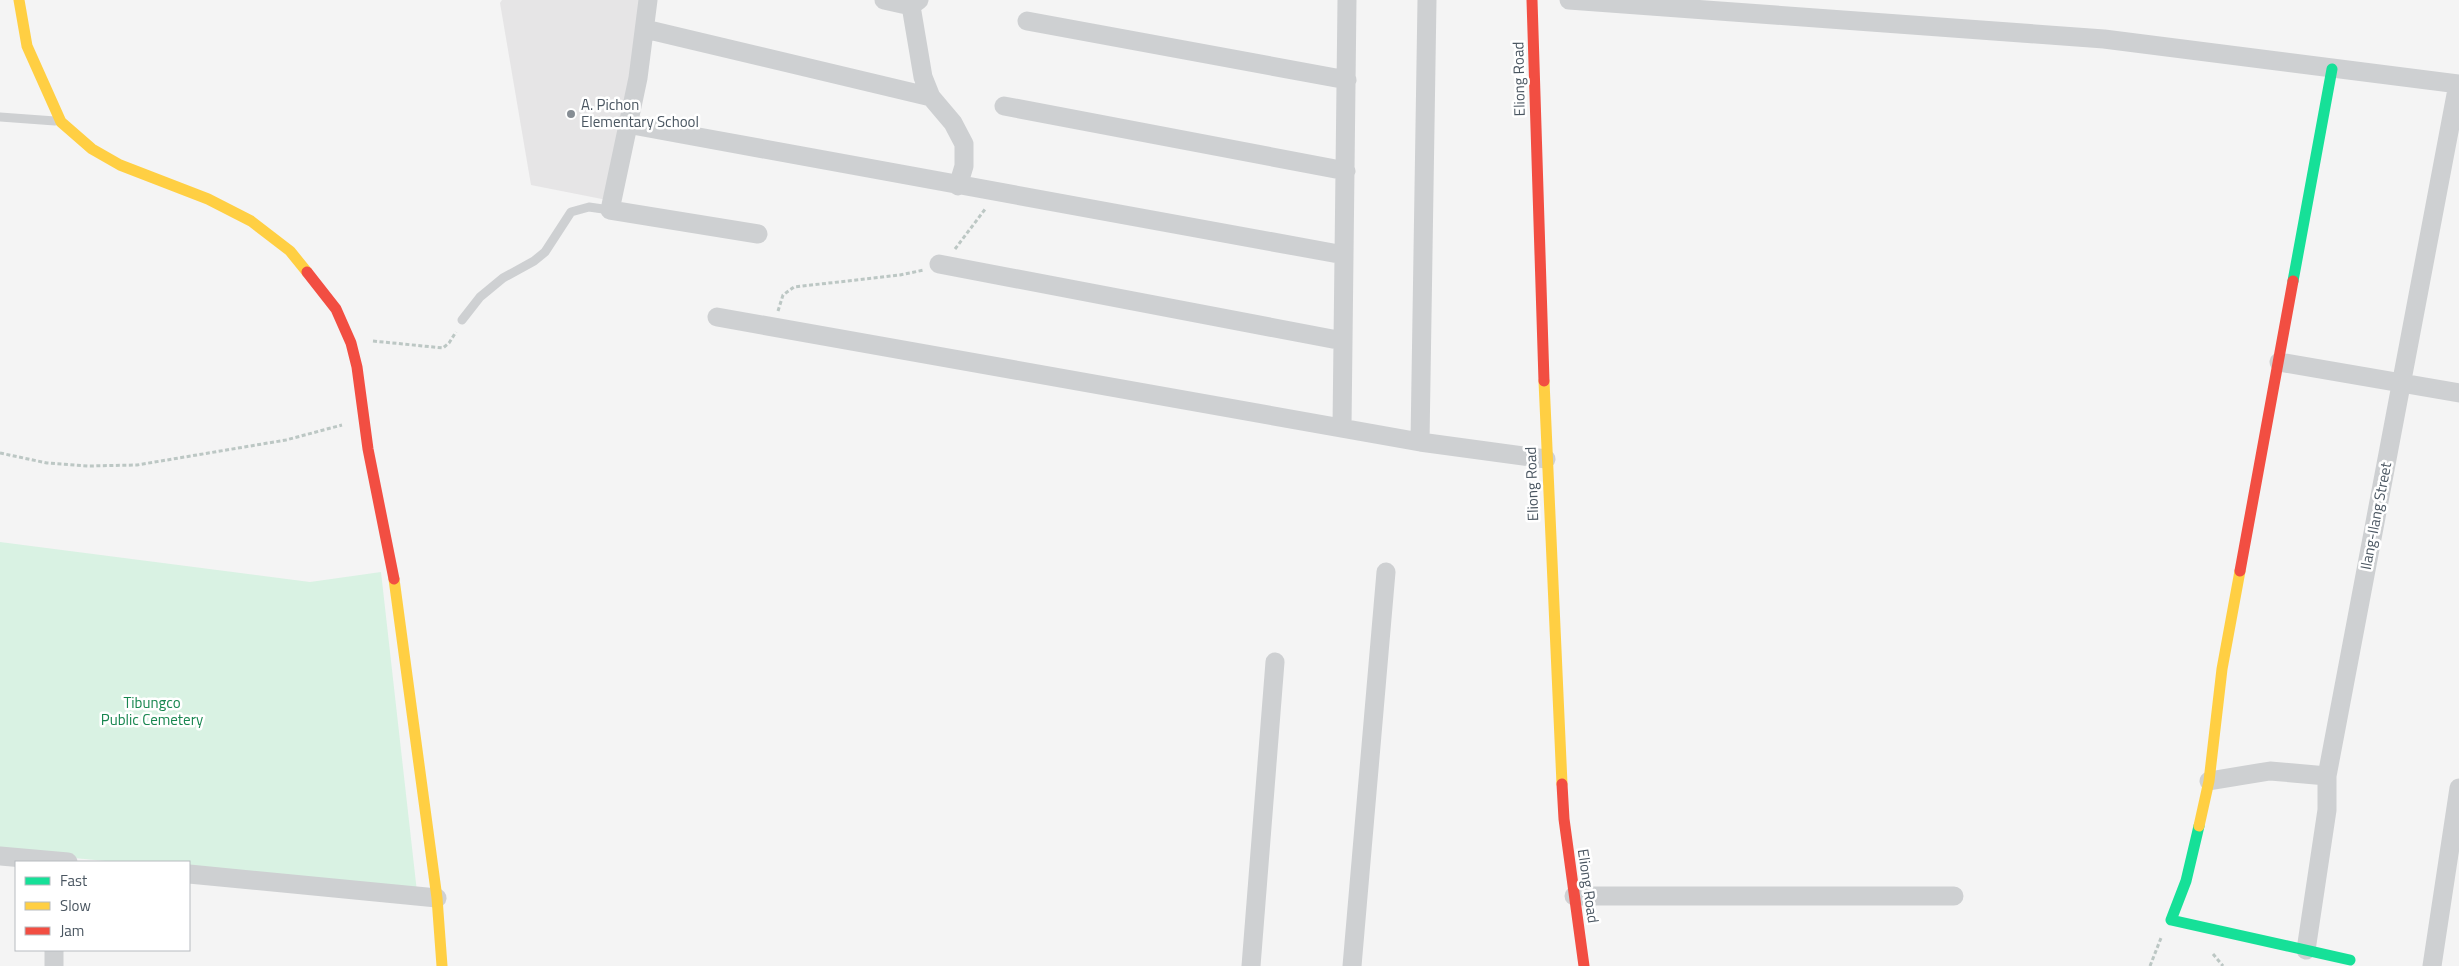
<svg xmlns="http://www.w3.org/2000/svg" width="2459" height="966" viewBox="0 0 2459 966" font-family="'Titillium Web',sans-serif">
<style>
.education{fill:#e6e5e6}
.green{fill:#d9f2e3}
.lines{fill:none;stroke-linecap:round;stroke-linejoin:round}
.path{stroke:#bcc7c4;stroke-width:3;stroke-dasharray:4 2.5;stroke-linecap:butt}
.lane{stroke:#ced0d2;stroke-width:9}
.street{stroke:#ced0d2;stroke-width:19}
.fast{stroke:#16e098;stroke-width:11}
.slow{stroke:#ffcf43;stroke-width:11}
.jam{stroke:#f24e42;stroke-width:11}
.poi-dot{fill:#868d94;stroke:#fff;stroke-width:2}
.labels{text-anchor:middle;stroke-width:5;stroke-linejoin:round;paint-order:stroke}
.street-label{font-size:15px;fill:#4a5661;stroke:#fff}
.poi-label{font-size:15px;fill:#4a5661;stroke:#fff;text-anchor:start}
.park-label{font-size:15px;fill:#17864f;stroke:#fff}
</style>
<rect width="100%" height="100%" fill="#f4f4f4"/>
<path class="education" d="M 502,0 L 642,0 L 640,18 L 607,200 L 531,185 L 500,3 Z"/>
<path class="green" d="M 0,542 L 310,582 L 381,572 L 417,892 L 189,870 L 189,862 L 116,862 L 0,851 Z"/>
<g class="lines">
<path class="path" d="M 955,249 L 986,208
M 778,311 L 783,295 L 794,287 L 900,275 L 924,270
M 373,341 L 443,348 L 449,343 L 456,332
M 0,453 L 47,463 L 88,466 L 137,465 L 286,440 L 342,425
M 2213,954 L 2223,966
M 2150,966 L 2161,938"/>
<path class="lane" d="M 0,117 L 55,121
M 462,320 L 480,297 L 503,278 L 534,261 L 545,252 L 571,212 L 589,207 L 610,210"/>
<path class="street" d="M 648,0 L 638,78 L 610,210 L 758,234
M 884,0 L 911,6
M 919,0 L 911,6 L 923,77 L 931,97 L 953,123 L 964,144 L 964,166 L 958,186
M 1569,0 L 2104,39 L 2459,84
M 1027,21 L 1347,80
M 645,29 L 931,97
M 1004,106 L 1346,171
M 627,124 L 1344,255
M 939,264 L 1343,341
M 717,317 L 1420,442 L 1546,459
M 2279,362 L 2459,393
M 1342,427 L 1347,0
M 1420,442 L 1427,0
M 2209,781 L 2270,771 L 2327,776
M 0,856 L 68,862
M 189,874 L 437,898
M 1574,896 L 1954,896
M 54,950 L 54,966
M 2306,950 L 2327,810 L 2327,776 L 2458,84
M 1251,966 L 1275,662
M 1352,966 L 1386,572
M 2432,966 L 2459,788"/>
<path class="fast" d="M 2293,281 L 2332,69
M 2199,826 L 2186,881 L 2171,920 L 2350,960"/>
<path class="slow" d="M 19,0 L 27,46 L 61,122 L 92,149 L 120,165 L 208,199 L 251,221 L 290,251 L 307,272
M 1544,381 L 1562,784
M 394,579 L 437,898 L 442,966
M 2199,826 L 2209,781 L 2222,669 L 2240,571"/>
<path class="jam" d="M 1532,0 L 1544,381
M 307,272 L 336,309 L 351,343 L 357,367 L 368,449 L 394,579
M 2240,571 L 2293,281
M 1562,784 L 1564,819 L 1584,966"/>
</g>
<circle class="poi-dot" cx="571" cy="114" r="5"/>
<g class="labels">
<g class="street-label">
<text transform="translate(1519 79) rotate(-91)" y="5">Eliong Road</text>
<text transform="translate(1532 484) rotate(-92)" y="5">Eliong Road</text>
<text transform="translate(2376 516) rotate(-79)" y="5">Ilang-Ilang Street</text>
<text transform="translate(1588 886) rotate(82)" y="5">Eliong Road</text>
</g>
<g class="poi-label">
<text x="581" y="110">A. Pichon<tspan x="581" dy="17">Elementary School</tspan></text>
</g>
<g class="park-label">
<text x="152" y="708">Tibungco<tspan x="152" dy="17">Public Cemetery</tspan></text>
</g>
</g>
<rect x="15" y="861" width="175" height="90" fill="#ffffff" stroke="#b7bbc0"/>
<rect x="25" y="877" width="25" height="8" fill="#16e098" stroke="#b7bbc0"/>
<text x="60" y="886" font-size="15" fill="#4a5661">Fast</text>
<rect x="25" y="902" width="25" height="8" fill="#ffcf43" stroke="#b7bbc0"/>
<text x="60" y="911" font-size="15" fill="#4a5661">Slow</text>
<rect x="25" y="927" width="25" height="8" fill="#f24e42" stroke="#b7bbc0"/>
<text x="60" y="936" font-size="15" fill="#4a5661">Jam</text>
</svg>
